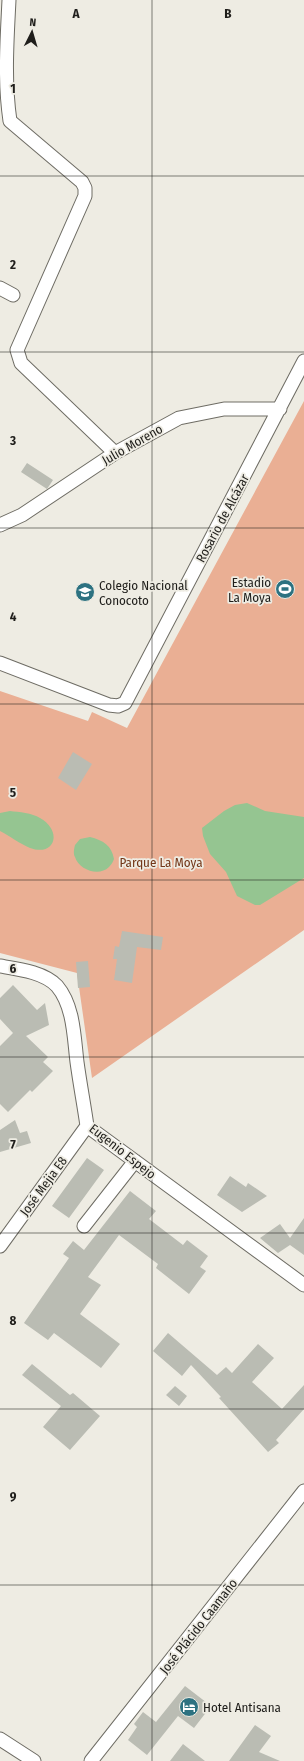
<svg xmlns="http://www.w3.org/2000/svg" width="304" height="1761" viewBox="0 0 304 1761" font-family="'Fira Sans Condensed',sans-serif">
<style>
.green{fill:#eaaf94}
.water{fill:#95c591}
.building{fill:#babcb3}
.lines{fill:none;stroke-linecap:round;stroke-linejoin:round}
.street-casing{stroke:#6e6c64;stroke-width:15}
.street{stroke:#fff;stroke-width:13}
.grid{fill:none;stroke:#1f1e1b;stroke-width:1;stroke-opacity:0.55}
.labels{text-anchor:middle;stroke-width:3.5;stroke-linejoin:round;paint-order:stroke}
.street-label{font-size:13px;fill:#1f1e1b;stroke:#eeece3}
.poi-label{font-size:13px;fill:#1f1e1b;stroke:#eeece3;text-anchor:start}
.park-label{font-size:13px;fill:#733718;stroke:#eeece3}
.grid-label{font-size:13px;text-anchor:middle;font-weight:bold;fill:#1f1e1b;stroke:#eeece3;stroke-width:3.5;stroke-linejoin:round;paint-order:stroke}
</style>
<rect width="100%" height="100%" fill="#eeece3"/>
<path class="green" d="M 304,401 L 304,930 L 92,1078 L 77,973 L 0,953 L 0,691 L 88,721 L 92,712 L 127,728 Z"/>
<path class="water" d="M 247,803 L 265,811 L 304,817 L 304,878 L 260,905 L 255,905 L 237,896 L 226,872 L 210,854 L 203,836 L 202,828 L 224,811 L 235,805 Z
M 10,811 C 19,812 32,813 40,818 C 63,831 55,857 30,848 C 20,844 10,836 0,831 L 0,813 Z
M 90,837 C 103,840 112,846 114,859 C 113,862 111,865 109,867 C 99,877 79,870 75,857 C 73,854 74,849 75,845 L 80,839 Z"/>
<path class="building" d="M 27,463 L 53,480 L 47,489 L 21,472 Z
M 73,752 L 92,764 L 76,790 L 58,778 Z
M 122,931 L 163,937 L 161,950 L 137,947 L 132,983 L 114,980 L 117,959 L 113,959 L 115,946 L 119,947 Z
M 88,961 L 90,987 L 78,988 L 76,962 Z
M 13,985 L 37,1010 L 45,1003 L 49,1025 L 26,1036 L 48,1057 L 43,1062 L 53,1071 L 32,1092 L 30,1090 L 8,1112 L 0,1104 L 0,1046 L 13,1033 L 0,1019 L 0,998 Z
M 15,1120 L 20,1133 L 27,1131 L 31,1143 L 0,1152 L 0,1130 Z
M 87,1158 L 104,1170 L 69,1218 L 52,1206 Z
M 230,1176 L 246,1187 L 248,1183 L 267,1196 L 242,1212 L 217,1195 Z
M 130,1191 L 156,1211 L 149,1219 L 183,1245 L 187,1240 L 208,1256 L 200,1267 L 206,1271 L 189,1294 L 156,1268 L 158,1264 L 119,1235 L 88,1277 L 101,1285 L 80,1314 L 120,1344 L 101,1368 L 54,1333 L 48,1340 L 24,1323 L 69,1258 L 63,1254 L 73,1241 L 84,1250 Z
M 304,1218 L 304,1255 L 290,1245 L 278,1253 L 260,1238 L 280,1224 L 290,1238 Z
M 168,1333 L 217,1375 L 226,1367 L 232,1373 L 258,1344 L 274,1358 L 252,1382 L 282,1409 L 304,1385 L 304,1409 L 276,1440 L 279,1443 L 268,1452 L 219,1398 L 221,1397 L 191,1365 L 182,1376 L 153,1351 Z
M 32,1364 L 70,1395 L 73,1393 L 100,1416 L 70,1450 L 43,1427 L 61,1406 L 22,1375 Z
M 175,1386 L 187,1396 L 179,1406 L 166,1395 Z
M 185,1686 L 211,1706 L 194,1728 L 178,1716 L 147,1755 L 128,1740 L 137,1727 L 134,1724 L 143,1712 L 156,1722 Z
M 255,1725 L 271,1736 L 259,1752 L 280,1761 L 229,1761 Z
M 183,1744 L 205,1761 L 170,1761 Z"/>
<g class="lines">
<g class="street-casing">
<path id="street" d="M 9,0 C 7,41 4,80 10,121 L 82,182 L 85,188 L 85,196 L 17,350 L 21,363 L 115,453
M 0,288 L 13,295
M 0,525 L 22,515 L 115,453 L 179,418 L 224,409 L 280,409
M 0,663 L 109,705 L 118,706 L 125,703 L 304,361
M 0,966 C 18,969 44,972 57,986 C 74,1006 74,1038 77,1062 C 80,1084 84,1105 87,1126 L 304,1285
M 84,1226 L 135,1161
M 0,1246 L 87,1126
M 0,1739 L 34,1761
M 91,1761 L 304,1491"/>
</g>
<use href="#street" class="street"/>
</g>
<path class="grid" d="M 152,0 L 152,1761M 0,176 L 304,176M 0,352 L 304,352M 0,528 L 304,528M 0,704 L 304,704M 0,880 L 304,880M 0,1057 L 304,1057M 0,1233 L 304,1233M 0,1409 L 304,1409M 0,1585 L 304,1585"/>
<defs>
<g id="stadium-disc" transform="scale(1)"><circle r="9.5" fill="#2d7281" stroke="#eeece3"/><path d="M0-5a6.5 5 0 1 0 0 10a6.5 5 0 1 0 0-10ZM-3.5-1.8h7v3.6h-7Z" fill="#fff"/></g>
<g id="university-disc" transform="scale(1)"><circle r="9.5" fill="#2d7281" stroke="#eeece3"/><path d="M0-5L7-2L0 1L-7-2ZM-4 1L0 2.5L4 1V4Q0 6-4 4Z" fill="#fff"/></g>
<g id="hotel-disc" transform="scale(1)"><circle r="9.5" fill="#2d7281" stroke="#eeece3"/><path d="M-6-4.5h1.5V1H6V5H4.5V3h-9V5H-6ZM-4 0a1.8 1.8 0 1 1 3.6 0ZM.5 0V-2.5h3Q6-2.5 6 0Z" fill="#fff"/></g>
</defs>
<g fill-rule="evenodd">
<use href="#stadium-disc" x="285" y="589"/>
<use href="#university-disc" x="85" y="592"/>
<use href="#hotel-disc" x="189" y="1707"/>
</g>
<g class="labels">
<g class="street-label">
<text transform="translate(132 444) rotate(-30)" y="5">Julio Moreno</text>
<text transform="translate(222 518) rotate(-62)" y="5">Rosario de Alcázar</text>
<text transform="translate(123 1151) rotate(38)" y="5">Eugenio Espejo</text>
<text transform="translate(43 1186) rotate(-54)" y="5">José Mejia E8</text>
<text transform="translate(198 1626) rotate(-52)" y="5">José Plácido Caamaño</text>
</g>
<g class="poi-label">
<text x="271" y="587" text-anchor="end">Estadio<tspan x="271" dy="15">La Moya</tspan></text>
<text x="99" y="590">Colegio Nacional<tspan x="99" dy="15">Conocoto</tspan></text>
<text x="203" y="1712">Hotel Antisana</text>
</g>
<g class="park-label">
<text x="161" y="867">Parque La Moya</text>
</g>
</g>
<g class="grid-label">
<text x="76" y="18">A</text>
<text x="228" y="18">B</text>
<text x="13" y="93">1</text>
<text x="13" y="269">2</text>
<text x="13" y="445">3</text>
<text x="13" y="621">4</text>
<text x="13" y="797">5</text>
<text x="13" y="973">6</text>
<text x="13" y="1149">7</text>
<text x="13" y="1325">8</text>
<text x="13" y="1501">9</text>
</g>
<g transform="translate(32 32) rotate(5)" stroke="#eeece3" stroke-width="3" paint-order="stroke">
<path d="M0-3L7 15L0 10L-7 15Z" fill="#1f1e1b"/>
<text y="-6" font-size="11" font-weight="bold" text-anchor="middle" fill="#1f1e1b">N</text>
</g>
</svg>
